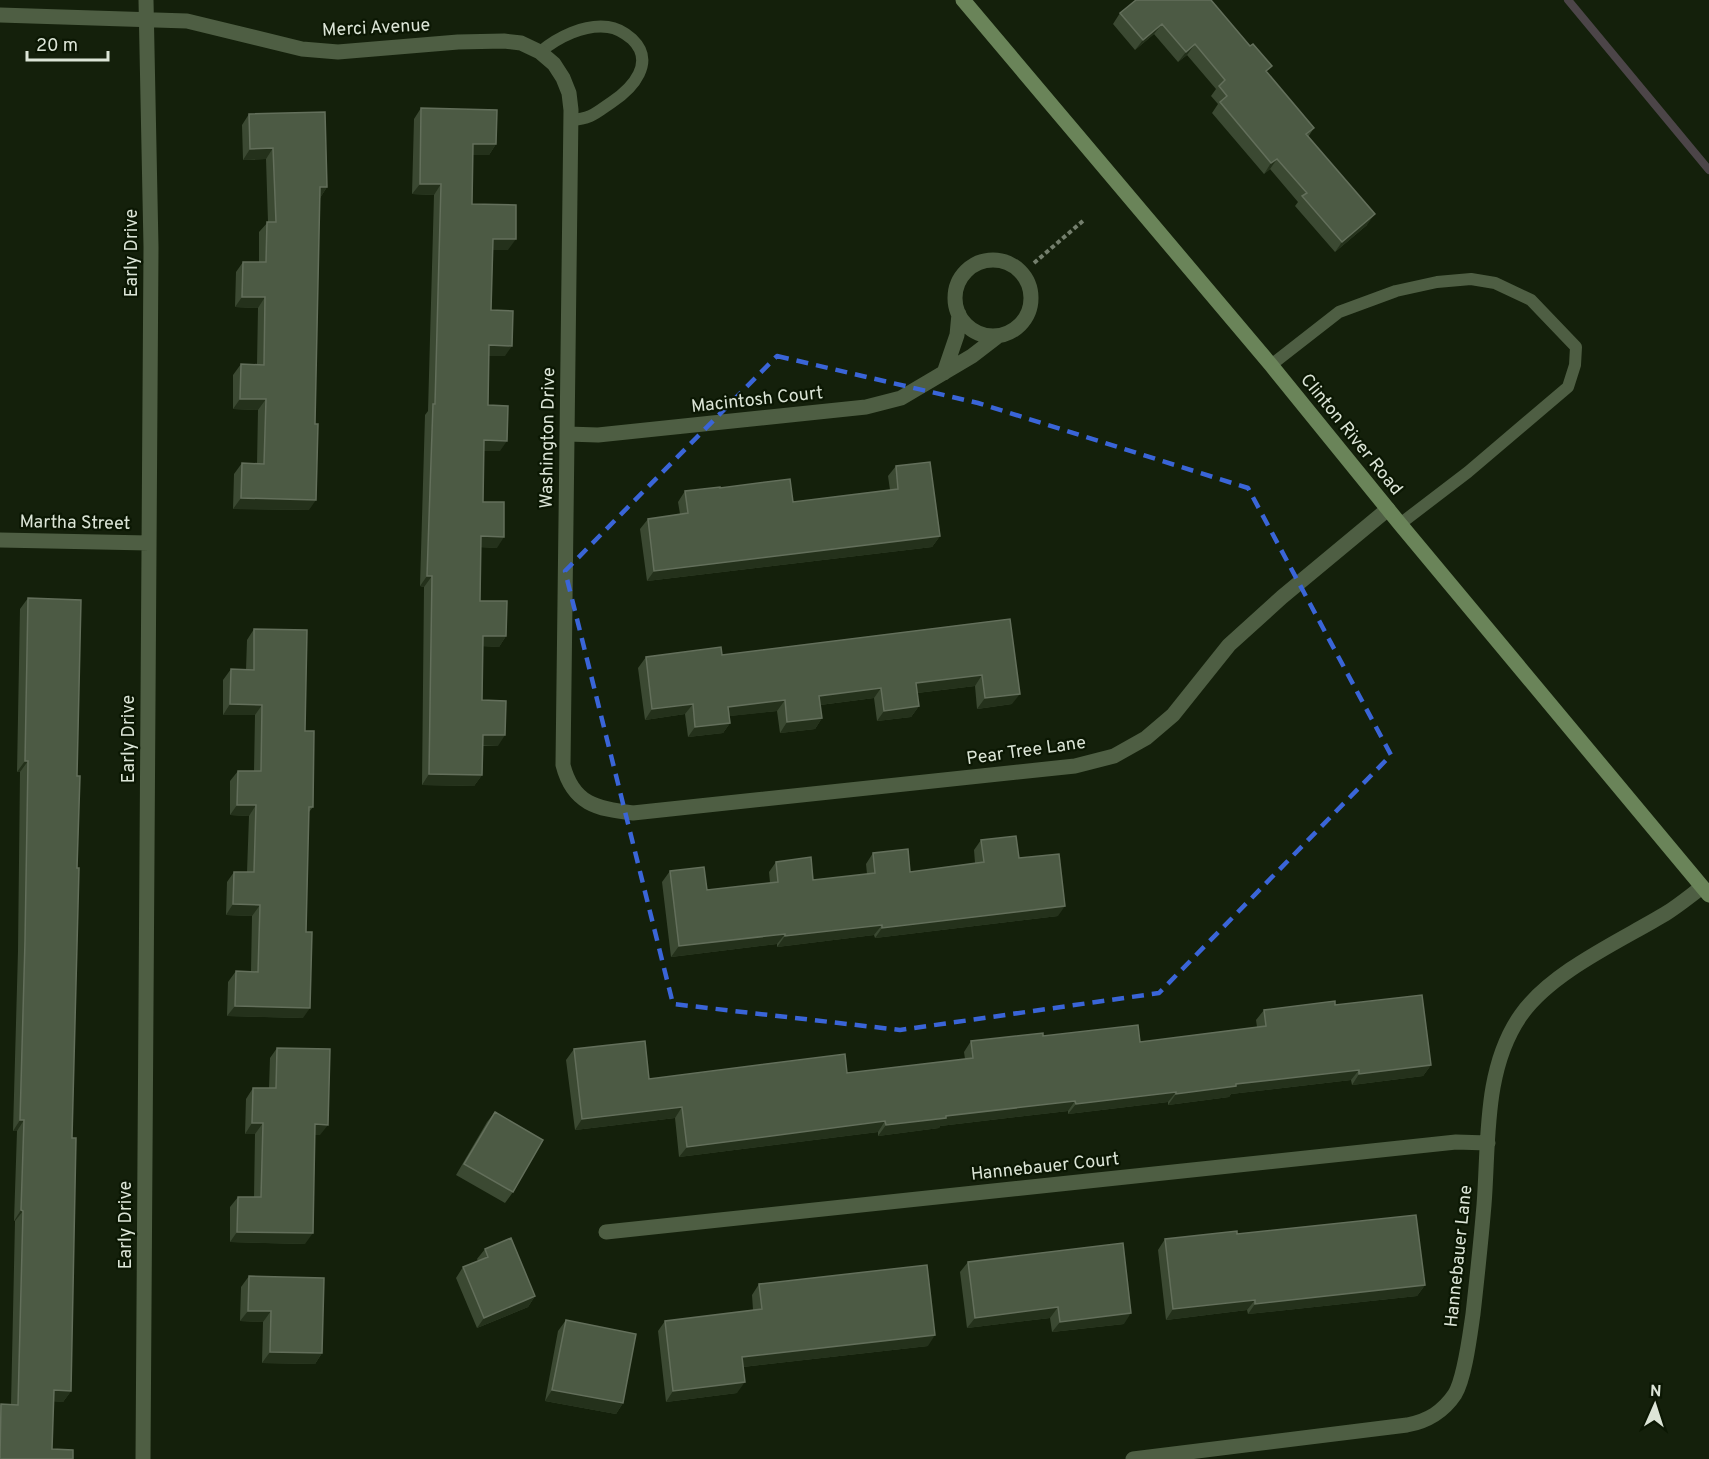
<svg xmlns="http://www.w3.org/2000/svg" width="1709" height="1459" viewBox="0 0 1709 1459" font-family="Overpass,sans-serif">
<style>
.lines{fill:none;stroke-linecap:round;stroke-linejoin:round}
.stream{stroke:#4c4548;stroke-width:8}
.path{stroke:#747f6d;stroke-width:4;stroke-dasharray:4.5 3;stroke-linecap:butt}
.lane{stroke:#4e5e43;stroke-width:12}
.street{stroke:#4e5e43;stroke-width:15}
.secondary{stroke:#6a8459;stroke-width:15}
.wall{fill:#3b4932}
.shaded-wall{fill:#24311b}
.building{fill:#4c5a44;stroke:#636f5b;stroke-width:1.5}
.marked{fill:none;stroke:#3a65d8;stroke-width:4.5;stroke-dasharray:12 8;stroke-linejoin:round}
.labels{text-anchor:middle;stroke-width:4.5;stroke-linejoin:round;paint-order:stroke}
.street-label{font-size:18px;fill:#dce5d7;stroke:#0b1703}
</style>
<rect width="100%" height="100%" fill="#14200b"/>
<g class="lines">
<path class="stream" d="M 1568,0 L 1709,170"/>
<path class="path" d="M 1034,263 L 1084,220"/>
<path class="lane" d="M 540,52 C 558,37 584,24 608,27 C 617,28 625,33 632,39 C 656,62 633,88 612,102 C 596,113 591,119 571,120
M 1271,365 L 1339,312 L 1396,291 L 1437,282 L 1471,279 L 1495,283 L 1531,300 L 1576,347 L 1575,365 L 1568,387 L 1468,472 L 1400,524"/>
<path class="street" d="M 0,15 L 187,21 L 302,49 L 338,52 L 458,42 L 504,41 L 521,43 L 540,52 L 554,64 L 563,78 L 569,93 L 571,110 L 563,765 C 573,804 597,809 633,813 L 1075,766 L 1114,756 L 1146,738 L 1173,715 L 1229,645 L 1282,597 L 1388,509
M955 298a38 38 0 1 1 76 0a38 38 0 1 1-76 0Z
M 944,373 L 957,335 L 959,314
M 567,434 L 598,435 L 866,407 L 901,398 L 972,356 L 998,336
M 0,540 L 149,543
M 606,1232 L 1456,1142 L 1488,1143
M 143,1459 L 151,247 L 146,0
M 1133,1459 L 1407,1425 C 1428,1421 1443,1412 1455,1394 C 1465,1377 1470,1334 1473,1314 C 1477,1278 1481,1241 1484,1205 C 1489,1143 1483,1069 1521,1015 C 1551,972 1620,941 1665,914 C 1678,906 1690,896 1702,887"/>
<path class="secondary" d="M 963,0 L 1271,365 L 1400,524 L 1709,895"/>
</g>
<path class="wall" d="M 1136,0 L 1268,73 L 1314,128 L 1308,137 L 1367,225 L 1335,252 L 1295,206 L 1298,202 L 1270,169 L 1264,174 L 1212,113 L 1218,104 L 1211,96 L 1216,89 L 1187,55 L 1178,62 L 1154,34 L 1135,50 L 1113,24 L 1120,13 Z
M 421,108 L 496,144 L 489,155 L 473,155 L 472,204 L 508,250 L 493,250 L 491,310 L 505,356 L 489,356 L 488,405 L 500,451 L 484,451 L 483,502 L 497,548 L 481,547 L 480,601 L 506,636 L 499,647 L 483,646 L 482,700 L 498,746 L 483,746 L 482,775 L 474,786 L 422,785 L 424,587 L 420,586 L 425,415 L 428,411 L 434,195 L 412,194 L 414,119 Z
M 249,114 L 327,187 L 320,198 L 309,510 L 233,509 L 234,474 L 242,463 L 257,464 L 258,410 L 233,409 L 233,375 L 241,364 L 257,364 L 258,308 L 235,307 L 236,272 L 243,262 L 259,262 L 259,232 L 268,222 L 266,159 L 243,160 L 242,125 Z
M 896,466 L 940,536 L 932,547 L 647,581 L 640,529 L 648,519 L 680,514 L 678,502 L 685,491 L 720,488 L 793,502 L 890,490 L 888,476 Z
M 28,598 L 77,776 L 77,868 L 72,1138 L 71,1391 L 63,1402 L 53,1401 L 0,1459 L 0,1405 L 1,1404 L 11,1405 L 15,1221 L 14,1221 L 17,1131 L 13,1131 L 18,951 L 20,772 L 17,772 L 20,609 Z
M 1010,619 L 1012,704 L 977,709 L 975,686 L 917,693 L 919,706 L 911,717 L 877,721 L 874,698 L 820,705 L 822,718 L 815,729 L 780,733 L 777,711 L 729,716 L 730,723 L 723,733 L 688,737 L 685,714 L 645,720 L 638,668 L 646,657 L 722,655 Z
M 254,629 L 305,731 L 313,807 L 309,812 L 303,1018 L 227,1016 L 228,982 L 236,971 L 251,971 L 252,916 L 226,915 L 227,882 L 234,872 L 247,872 L 249,816 L 230,815 L 230,781 L 238,771 L 254,771 L 255,715 L 223,715 L 223,680 L 231,669 L 246,670 L 247,640 Z
M 981,840 L 1019,858 L 1058,916 L 875,938 L 874,935 L 777,947 L 777,944 L 671,957 L 662,882 L 670,871 L 707,890 L 770,883 L 769,872 L 776,862 L 813,880 L 867,874 L 866,864 L 873,853 L 910,872 L 975,863 L 974,850 Z
M 1335,1005 L 1431,1065 L 1423,1076 L 1352,1085 L 1351,1080 L 1231,1094 L 1229,1097 L 1168,1105 L 1168,1102 L 1068,1114 L 1068,1111 L 940,1126 L 939,1128 L 878,1136 L 878,1132 L 679,1157 L 675,1118 L 575,1130 L 566,1060 L 574,1049 L 649,1079 L 847,1073 L 965,1059 L 964,1052 L 971,1041 L 1043,1036 L 1140,1042 L 1257,1027 L 1256,1020 L 1264,1010 Z
M 277,1048 L 320,1135 L 315,1135 L 305,1244 L 230,1242 L 230,1207 L 238,1197 L 254,1197 L 255,1134 L 245,1134 L 246,1099 L 253,1088 L 269,1088 L 270,1058 Z
M 495,1112 L 513,1192 L 505,1203 L 456,1175 L 487,1122 Z
M 1237,1234 L 1425,1285 L 1417,1296 L 1248,1314 L 1247,1310 L 1166,1320 L 1158,1250 L 1165,1239 Z
M 485,1249 L 535,1296 L 528,1307 L 477,1328 L 456,1278 L 463,1267 L 478,1261 L 477,1259 Z
M 968,1262 L 1124,1324 L 1052,1332 L 1050,1318 L 967,1328 L 960,1272 Z
M 249,1276 L 322,1353 L 315,1364 L 262,1363 L 263,1322 L 240,1321 L 241,1287 Z
M 759,1284 L 928,1346 L 743,1367 L 737,1393 L 666,1402 L 658,1331 L 665,1321 L 753,1310 L 752,1295 Z
M 566,1320 L 623,1403 L 616,1414 L 545,1401 L 558,1331 Z"/>
<path class="shaded-wall" d="M 1162,24 L 1154,34 L 1135,50 L 1143,40 Z
M 1195,44 L 1187,55 L 1178,62 L 1186,52 Z
M 473,144 L 496,144 L 489,155 L 466,155 Z
M 273,148 L 266,159 L 243,160 L 250,149 Z
M 1277,159 L 1270,169 L 1264,174 L 1271,163 Z
M 420,184 L 441,184 L 434,195 L 412,194 Z
M 320,187 L 327,187 L 320,198 Z
M 1375,214 L 1367,225 L 1335,252 L 1342,242 Z
M 493,239 L 516,239 L 508,250 L 485,250 Z
M 242,297 L 265,297 L 258,308 L 235,307 Z
M 489,345 L 512,346 L 505,356 L 482,356 Z
M 240,399 L 266,399 L 258,410 L 233,409 Z
M 484,440 L 507,441 L 500,451 L 477,451 Z
M 241,498 L 316,500 L 309,510 L 233,509 Z
M 481,536 L 504,537 L 497,548 L 474,547 Z
M 940,536 L 932,547 L 647,581 L 654,571 Z
M 427,576 L 432,576 L 424,587 L 420,586 Z
M 483,636 L 506,636 L 499,647 L 476,646 Z
M 982,675 L 975,686 L 908,694 L 916,683 Z
M 881,688 L 874,698 L 812,706 L 819,696 Z
M 1020,694 L 1012,704 L 977,709 L 985,698 Z
M 785,700 L 777,711 L 721,717 L 728,707 Z
M 230,704 L 262,705 L 255,715 L 223,715 Z
M 693,704 L 685,714 L 645,720 L 652,709 Z
M 919,706 L 911,717 L 877,721 L 884,711 Z
M 822,718 L 815,729 L 780,733 L 787,722 Z
M 730,723 L 723,733 L 688,737 L 695,727 Z
M 483,735 L 505,735 L 498,746 L 475,745 Z
M 25,761 L 28,761 L 20,772 L 17,772 Z
M 429,774 L 482,775 L 474,786 L 422,785 Z
M 237,805 L 256,805 L 249,816 L 230,815 Z
M 233,904 L 260,905 L 252,916 L 226,915 Z
M 1065,906 L 1058,916 L 875,938 L 882,928 Z
M 882,925 L 874,935 L 777,947 L 785,936 Z
M 785,934 L 777,944 L 671,957 L 679,946 Z
M 235,1006 L 310,1008 L 303,1018 L 227,1016 Z
M 1431,1065 L 1423,1076 L 1352,1085 L 1359,1074 Z
M 1359,1070 L 1351,1080 L 1231,1094 L 1229,1097 L 1168,1105 L 1176,1094 L 1236,1084 Z
M 1176,1092 L 1168,1102 L 1068,1114 L 1076,1104 Z
M 1075,1101 L 1068,1111 L 940,1126 L 939,1128 L 878,1136 L 886,1125 L 946,1116 Z
M 682,1107 L 675,1118 L 575,1130 L 582,1119 Z
M 20,1120 L 24,1120 L 17,1131 L 13,1131 Z
M 885,1121 L 878,1132 L 679,1157 L 687,1147 Z
M 252,1123 L 263,1123 L 255,1134 L 245,1134 Z
M 315,1124 L 328,1125 L 320,1135 L 307,1135 Z
M 21,1210 L 23,1211 L 15,1221 L 14,1221 Z
M 237,1232 L 313,1233 L 305,1244 L 230,1242 Z
M 1425,1285 L 1417,1296 L 1248,1314 L 1255,1304 Z
M 535,1296 L 528,1307 L 477,1328 L 484,1318 Z
M 1255,1300 L 1247,1310 L 1166,1320 L 1173,1309 Z
M 1058,1307 L 1050,1318 L 967,1328 L 975,1318 Z
M 248,1311 L 271,1311 L 263,1322 L 240,1321 Z
M 1131,1313 L 1124,1324 L 1052,1332 L 1060,1322 Z
M 935,1335 L 928,1346 L 734,1368 L 742,1357 Z
M 270,1352 L 322,1353 L 315,1364 L 262,1363 Z
M 745,1382 L 737,1393 L 666,1402 L 673,1391 Z
M 54,1390 L 71,1391 L 63,1402 L 46,1401 Z
M 552,1390 L 623,1403 L 616,1414 L 545,1401 Z"/>
<path class="building" d="M 1136,0 L 1211,0 L 1250,46 L 1253,44 L 1272,66 L 1266,71 L 1314,128 L 1306,134 L 1375,214 L 1342,242 L 1302,196 L 1307,193 L 1277,159 L 1271,163 L 1220,102 L 1227,96 L 1219,86 L 1225,80 L 1195,44 L 1186,52 L 1162,24 L 1143,40 L 1120,13 Z
M 421,108 L 497,110 L 496,144 L 473,144 L 472,204 L 516,205 L 516,239 L 493,239 L 491,310 L 513,311 L 512,346 L 489,345 L 488,405 L 508,406 L 507,441 L 484,440 L 483,502 L 504,502 L 504,537 L 481,536 L 480,601 L 507,601 L 506,636 L 483,636 L 482,700 L 506,701 L 505,735 L 483,735 L 482,775 L 429,774 L 432,576 L 427,576 L 433,404 L 435,404 L 441,184 L 420,184 Z
M 325,112 L 327,187 L 320,187 L 315,424 L 318,424 L 316,500 L 241,498 L 242,463 L 264,464 L 266,399 L 240,399 L 241,364 L 264,365 L 265,297 L 242,297 L 243,262 L 266,262 L 267,222 L 276,222 L 273,148 L 250,149 L 249,114 Z
M 930,462 L 940,536 L 654,571 L 648,519 L 688,513 L 685,491 L 720,487 L 720,488 L 790,479 L 793,502 L 898,489 L 896,466 Z
M 28,598 L 81,600 L 77,776 L 80,776 L 77,868 L 79,868 L 72,1138 L 76,1138 L 71,1391 L 54,1390 L 52,1449 L 73,1450 L 73,1459 L 0,1459 L 1,1404 L 18,1405 L 23,1211 L 21,1210 L 24,1120 L 20,1120 L 25,941 L 28,761 L 25,761 Z
M 1010,619 L 1020,694 L 985,698 L 982,675 L 916,683 L 919,706 L 884,711 L 881,688 L 819,696 L 822,718 L 787,722 L 785,700 L 728,707 L 730,723 L 695,727 L 693,704 L 652,709 L 646,657 L 721,647 L 722,655 Z
M 254,629 L 307,630 L 305,731 L 314,731 L 313,807 L 309,807 L 306,932 L 312,932 L 310,1008 L 235,1006 L 236,971 L 258,972 L 260,905 L 233,904 L 234,872 L 254,872 L 256,805 L 237,805 L 238,771 L 261,771 L 262,705 L 230,704 L 231,669 L 254,670 Z
M 1016,836 L 1019,858 L 1059,854 L 1065,906 L 882,928 L 882,925 L 785,936 L 785,934 L 679,946 L 670,871 L 704,867 L 707,890 L 778,882 L 776,862 L 811,857 L 813,880 L 875,873 L 873,853 L 908,849 L 910,872 L 984,862 L 981,840 Z
M 1422,995 L 1431,1065 L 1359,1074 L 1359,1070 L 1236,1084 L 1236,1086 L 1176,1094 L 1176,1092 L 1076,1104 L 1075,1101 L 946,1116 L 946,1118 L 886,1125 L 885,1121 L 687,1147 L 682,1107 L 582,1119 L 574,1049 L 645,1041 L 649,1079 L 845,1054 L 847,1073 L 973,1058 L 971,1041 L 1043,1033 L 1043,1036 L 1138,1025 L 1140,1042 L 1266,1026 L 1264,1010 L 1335,1001 L 1335,1005 Z
M 277,1048 L 330,1049 L 328,1125 L 315,1124 L 313,1233 L 237,1232 L 238,1197 L 261,1197 L 263,1123 L 252,1123 L 253,1088 L 276,1088 Z
M 495,1112 L 543,1140 L 513,1192 L 464,1164 Z
M 1416,1215 L 1425,1285 L 1255,1304 L 1255,1300 L 1173,1309 L 1165,1239 L 1237,1231 L 1237,1234 Z
M 511,1238 L 535,1296 L 484,1318 L 463,1267 L 488,1257 L 485,1249 Z
M 1123,1243 L 1131,1313 L 1060,1322 L 1058,1307 L 975,1318 L 968,1262 Z
M 927,1265 L 935,1335 L 742,1357 L 745,1382 L 673,1391 L 665,1321 L 762,1309 L 759,1284 Z
M 249,1276 L 324,1278 L 322,1353 L 270,1352 L 271,1311 L 248,1311 Z
M 566,1320 L 636,1334 L 623,1403 L 552,1390 Z"/>
<path class="marked" d="M 777,356 L 978,403 L 1248,488 L 1391,755 L 1159,993 L 900,1030 L 673,1004 L 565,571 Z"/>
<g class="labels">
<g class="street-label">
<text transform="translate(376 27) rotate(-3)" y="6">Merci Avenue</text>
<text transform="translate(131 253) rotate(-90)" y="6">Early Drive</text>
<text transform="translate(757 399) rotate(-6)" y="6">Macintosh Court</text>
<text transform="translate(1352 434) rotate(51)" y="6">Clinton River Road</text>
<text transform="translate(547 438) rotate(-89)" y="6">Washington Drive</text>
<text transform="translate(75 522) rotate(1)" y="6">Martha Street</text>
<text transform="translate(128 739) rotate(-90)" y="6">Early Drive</text>
<text transform="translate(1026 750) rotate(-8)" y="6">Pear Tree Lane</text>
<text transform="translate(1045 1166) rotate(-6)" y="6">Hannebauer Court</text>
<text transform="translate(125 1225) rotate(-90)" y="6">Early Drive</text>
<text transform="translate(1458 1256) rotate(-84)" y="6">Hannebauer Lane</text>
</g>
</g>
<g transform="translate(1655 1405) rotate(3)" stroke="#0b1703" stroke-width="4.5" paint-order="stroke">
<path d="M0-4.5L10 22L0 15L-10 22Z" fill="#dce5d7"/>
<text y="-9" font-size="16" font-weight="bold" text-anchor="middle" fill="#dce5d7">N</text>
</g>
<path d="M27 51v9h81v-9" fill="none" stroke="#dce5d7" stroke-width="3"/>
<text x="36" y="51" font-size="18" fill="#dce5d7" stroke="#0b1703" stroke-width="4.5" paint-order="stroke">20 m</text>
</svg>
